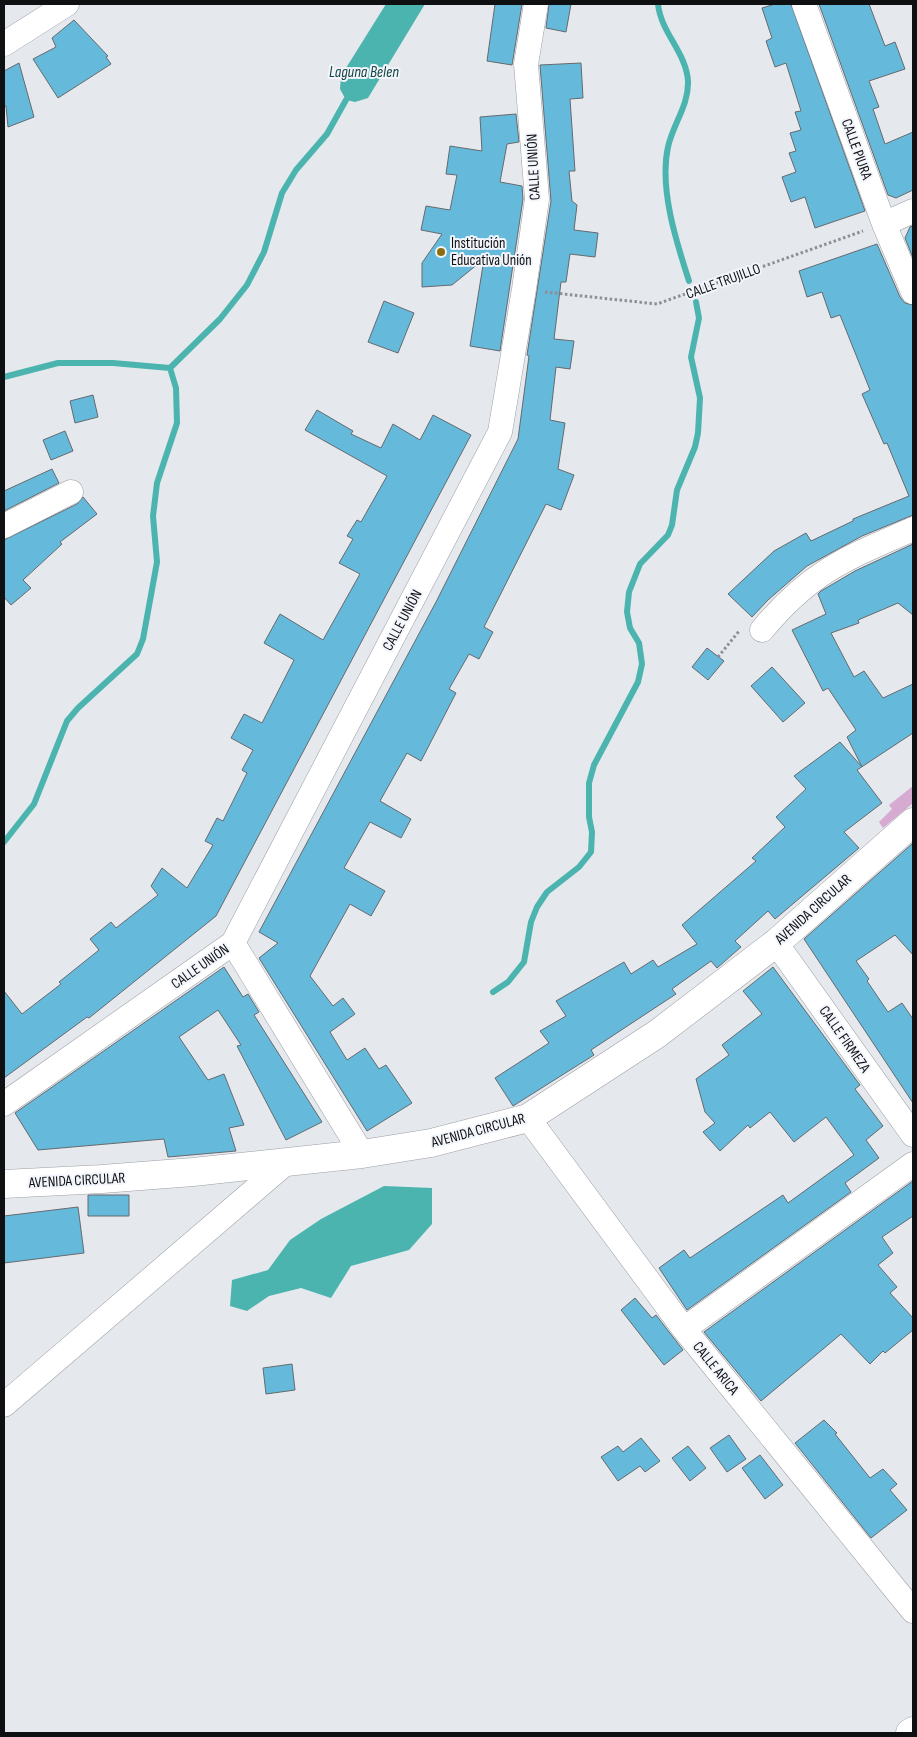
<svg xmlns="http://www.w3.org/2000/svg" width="917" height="1737" viewBox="0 0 917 1737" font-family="'Sofia Sans Condensed',sans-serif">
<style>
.green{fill:#d6aad1}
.water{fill:#4cb4af}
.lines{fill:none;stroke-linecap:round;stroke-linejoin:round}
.stream{stroke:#4cb4af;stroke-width:6}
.building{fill:#65badc;stroke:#656a6d}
.street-casing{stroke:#9c9fa4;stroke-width:25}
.secondary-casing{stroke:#9c9fa4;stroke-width:29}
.path{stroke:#8d8f93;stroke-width:3;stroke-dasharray:2.5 2.5;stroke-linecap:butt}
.street{stroke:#fff;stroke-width:24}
.secondary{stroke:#fff;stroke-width:28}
.poi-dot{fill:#8d6c0e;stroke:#f2f5fb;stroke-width:2}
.labels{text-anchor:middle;stroke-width:4;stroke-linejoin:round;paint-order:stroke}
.street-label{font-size:15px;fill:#0f1012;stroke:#f2f5fb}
.poi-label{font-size:15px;fill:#0f1012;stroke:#f2f5fb;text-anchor:start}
.water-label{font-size:16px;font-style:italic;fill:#144341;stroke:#f2f5fb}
</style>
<rect width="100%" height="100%" fill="#e5e8ed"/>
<path class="green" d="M 913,786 L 913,803 L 883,828 L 879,822 L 892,809 L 889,805 Z"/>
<path class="water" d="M 386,4 L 425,4 L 368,98 L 355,102 L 346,100 L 340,89 L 341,76 Z
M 384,1186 L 432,1188 L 432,1224 L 409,1250 L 351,1266 L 331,1298 L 301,1288 L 269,1296 L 247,1311 L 230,1306 L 232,1280 L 268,1270 L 290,1240 L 321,1219 Z"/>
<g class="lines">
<path class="stream" d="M 658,4 C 661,33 686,52 688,81 C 689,105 673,124 668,147 C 659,188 676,241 689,281
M 4,377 L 58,363 L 113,363 L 170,368 L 220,319 L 247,285 L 264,252 L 282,193 L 296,170 L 327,134 L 346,100
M 4,842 L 34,804 L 67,721 L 78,708 L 137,654 L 143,639 L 157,562 L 153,516 L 157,483 L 177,423 L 176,388 L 170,368
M 493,992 L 508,982 L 524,962 L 531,922 L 537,907 L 547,892 L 579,867 L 591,852 L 592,832 L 589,817 L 589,783 L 594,765 L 638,682 L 642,664 L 639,643 L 630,628 L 627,612 L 629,592 L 640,564 L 668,535 L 672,525 L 677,490 L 695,447 L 698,433 L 700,398 L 691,357 L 699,318 L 696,302"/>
</g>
<path class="building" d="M 495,4 L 522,4 L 512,65 L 487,61 Z
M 549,4 L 571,4 L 566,32 L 546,28 Z
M 775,4 L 791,4 L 865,211 L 815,228 L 805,197 L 791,202 L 782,177 L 796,172 L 789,153 L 796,151 L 790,133 L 801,130 L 795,112 L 801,111 L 786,63 L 775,67 L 766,41 L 772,38 L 762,8 Z
M 819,4 L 869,4 L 885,46 L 895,42 L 905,69 L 869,81 L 879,107 L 873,109 L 885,144 L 913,132 L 913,190 L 896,198 L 888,195 Z
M 74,20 L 108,56 L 106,57 L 111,64 L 58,98 L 33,59 L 56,47 L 52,38 Z
M 19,63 L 34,117 L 8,127 L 6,106 L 4,106 L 4,71 Z
M 581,63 L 583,98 L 570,99 L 575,171 L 569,171 L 572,201 L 577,205 L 574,230 L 598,233 L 595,257 L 570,254 L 566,282 L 561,282 L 554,339 L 574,341 L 570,369 L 556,367 L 550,420 L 565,423 L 558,469 L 574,475 L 561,510 L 546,504 L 484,627 L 493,632 L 479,659 L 469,654 L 449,689 L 456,693 L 421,761 L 407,753 L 380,801 L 411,819 L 401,838 L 370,822 L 344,868 L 385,891 L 371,916 L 350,904 L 310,976 L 333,1006 L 343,998 L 355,1014 L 330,1032 L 347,1060 L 365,1048 L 379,1069 L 386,1065 L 412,1103 L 367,1131 L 259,958 L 278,943 L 259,932 L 436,602 L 518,439 L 529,356 L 527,355 L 551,201 L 540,65 Z
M 516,114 L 519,142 L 507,144 L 500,182 L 522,186 L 523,199 L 500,351 L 470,346 L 484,259 L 452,285 L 422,287 L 422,263 L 442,234 L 421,230 L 426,206 L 450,210 L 457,175 L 446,174 L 450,146 L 482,151 L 480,117 Z
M 913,226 L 913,258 L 905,238 L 910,227 Z
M 877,244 L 900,297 L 905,303 L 913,305 L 913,515 L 862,536 L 807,566 L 768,600 L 752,617 L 728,594 L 774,551 L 806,533 L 811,541 L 853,521 L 853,519 L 909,496 L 887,443 L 884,444 L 862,394 L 870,390 L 840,315 L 831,318 L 822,292 L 807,297 L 799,271 Z
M 384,301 L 414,313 L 398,353 L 368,342 Z
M 93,395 L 98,417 L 75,423 L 70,401 Z
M 317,410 L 353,431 L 351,434 L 381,448 L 393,424 L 420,440 L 433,415 L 471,435 L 216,916 L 89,1018 L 87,1017 L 4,1078 L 4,991 L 22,1014 L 61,984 L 59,982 L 99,950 L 90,939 L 111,922 L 116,928 L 158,895 L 151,886 L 162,868 L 187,888 L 213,845 L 205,841 L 217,818 L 223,821 L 247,773 L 242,770 L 253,750 L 231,738 L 244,714 L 262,723 L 294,660 L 264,643 L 280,614 L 323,640 L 360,574 L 339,563 L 353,539 L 347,536 L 357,520 L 361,522 L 387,476 L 305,430 Z
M 65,431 L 73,451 L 51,460 L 43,440 Z
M 52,469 L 59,483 L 4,511 L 4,491 Z
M 83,497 L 97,514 L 60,542 L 62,544 L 23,580 L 31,588 L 11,605 L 4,597 L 4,540 L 77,504 Z
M 913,544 L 913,615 L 898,603 L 858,620 L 859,623 L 831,633 L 854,677 L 864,671 L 883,698 L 913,684 L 913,733 L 857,770 L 882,803 L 844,832 L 859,848 L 775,919 L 768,911 L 735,941 L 741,947 L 717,968 L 711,961 L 672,989 L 676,994 L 591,1050 L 594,1055 L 513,1106 L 495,1078 L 549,1043 L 540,1031 L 566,1016 L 556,1001 L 624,962 L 631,974 L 653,960 L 658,967 L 697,944 L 682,925 L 756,861 L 752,858 L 785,827 L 776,817 L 806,789 L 794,776 L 840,742 L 862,767 L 847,737 L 856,730 L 828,688 L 823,691 L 792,630 L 826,614 L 818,594 L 821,591 L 855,571 Z
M 707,648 L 724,661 L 708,680 L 692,667 Z
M 772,667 L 805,703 L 783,722 L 751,686 Z
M 913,843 L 913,955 L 895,935 L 856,961 L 869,979 L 867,981 L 888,1012 L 902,1003 L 913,1019 L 913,1103 L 804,939 Z
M 224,967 L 243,997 L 248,994 L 259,1012 L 254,1015 L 322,1122 L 286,1140 L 237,1046 L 241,1045 L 218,1010 L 179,1037 L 208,1080 L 224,1074 L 244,1125 L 229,1128 L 236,1151 L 168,1157 L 164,1139 L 38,1150 L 15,1113 Z
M 773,967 L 860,1085 L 855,1089 L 883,1126 L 866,1140 L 879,1158 L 845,1183 L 851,1192 L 687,1310 L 659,1268 L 684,1250 L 690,1258 L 783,1195 L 788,1203 L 854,1155 L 826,1117 L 794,1142 L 770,1112 L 750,1128 L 748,1125 L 720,1151 L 703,1132 L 715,1123 L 705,1112 L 696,1079 L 729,1055 L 722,1045 L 762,1014 L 743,991 Z
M 913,1181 L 913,1216 L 882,1237 L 893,1253 L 878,1265 L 897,1287 L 890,1293 L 913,1318 L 913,1330 L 885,1353 L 883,1351 L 870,1364 L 841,1334 L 761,1401 L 704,1332 Z
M 88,1195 L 129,1195 L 129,1216 L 88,1216 Z
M 78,1207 L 84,1253 L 4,1263 L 4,1216 Z
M 635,1298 L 652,1318 L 656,1315 L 683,1350 L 664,1365 L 621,1310 Z
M 292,1364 L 295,1390 L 266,1394 L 263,1368 Z
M 824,1420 L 837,1433 L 835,1434 L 870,1478 L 883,1469 L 897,1484 L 890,1490 L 907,1510 L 871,1538 L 795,1443 Z
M 729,1435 L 746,1459 L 727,1472 L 710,1448 Z
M 641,1438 L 660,1461 L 645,1472 L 640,1466 L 618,1481 L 601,1457 L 618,1446 L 623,1452 Z
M 688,1446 L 706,1468 L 690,1481 L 672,1458 Z
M 760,1455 L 783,1485 L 765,1499 L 742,1468 Z"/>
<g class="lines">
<g class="street-casing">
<path id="street" d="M 804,4 L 884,224 L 913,292
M 4,44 L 67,4
M 884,224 L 913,211
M 4,526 L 71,492
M 762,630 C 810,572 846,558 913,529
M 233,943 L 362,1154
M 776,943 L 913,1135
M 4,1104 L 233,943 L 500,432 L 524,289 L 537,199 L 526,64 L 536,4
M 528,1118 L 684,1329 L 913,1611
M 684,1329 L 913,1164
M 4,1405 L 286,1163"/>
</g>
<g class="secondary-casing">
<path id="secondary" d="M 4,1184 L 102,1179 L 193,1172 L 362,1154 L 431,1143 L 528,1118 L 657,1034 L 776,943 L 913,822
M 910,1733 L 913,1731"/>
</g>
<path class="path" d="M 545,292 L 657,304 L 863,231
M 718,657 L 740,630"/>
<use href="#street" class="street"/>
<use href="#secondary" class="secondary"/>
</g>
<circle class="poi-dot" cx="441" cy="252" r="5"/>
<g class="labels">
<g class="street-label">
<text transform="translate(857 149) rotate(70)" y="5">CALLE PIURA</text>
<text transform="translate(533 167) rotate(-93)" y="5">CALLE UNIÓN</text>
<text transform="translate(723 281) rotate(-20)" y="5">CALLE TRUJILLO</text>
<text transform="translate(402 620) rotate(-62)" y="5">CALLE UNIÓN</text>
<text transform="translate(813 909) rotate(-42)" y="5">AVENIDA CIRCULAR</text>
<text transform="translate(200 966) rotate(-35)" y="5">CALLE UNIÓN</text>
<text transform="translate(845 1039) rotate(55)" y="5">CALLE FIRMEZA</text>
<text transform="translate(478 1130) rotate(-15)" y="5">AVENIDA CIRCULAR</text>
<text transform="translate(77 1180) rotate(-3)" y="5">AVENIDA CIRCULAR</text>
<text transform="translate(716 1368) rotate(51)" y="5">CALLE ARICA</text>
</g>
<g class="poi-label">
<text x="451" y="248">Institución<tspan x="451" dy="17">Educativa Unión</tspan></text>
</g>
<g class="water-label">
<text x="364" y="77">Laguna Belen</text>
</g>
</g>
<rect width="917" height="1737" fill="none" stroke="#0f1012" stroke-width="10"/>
</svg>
